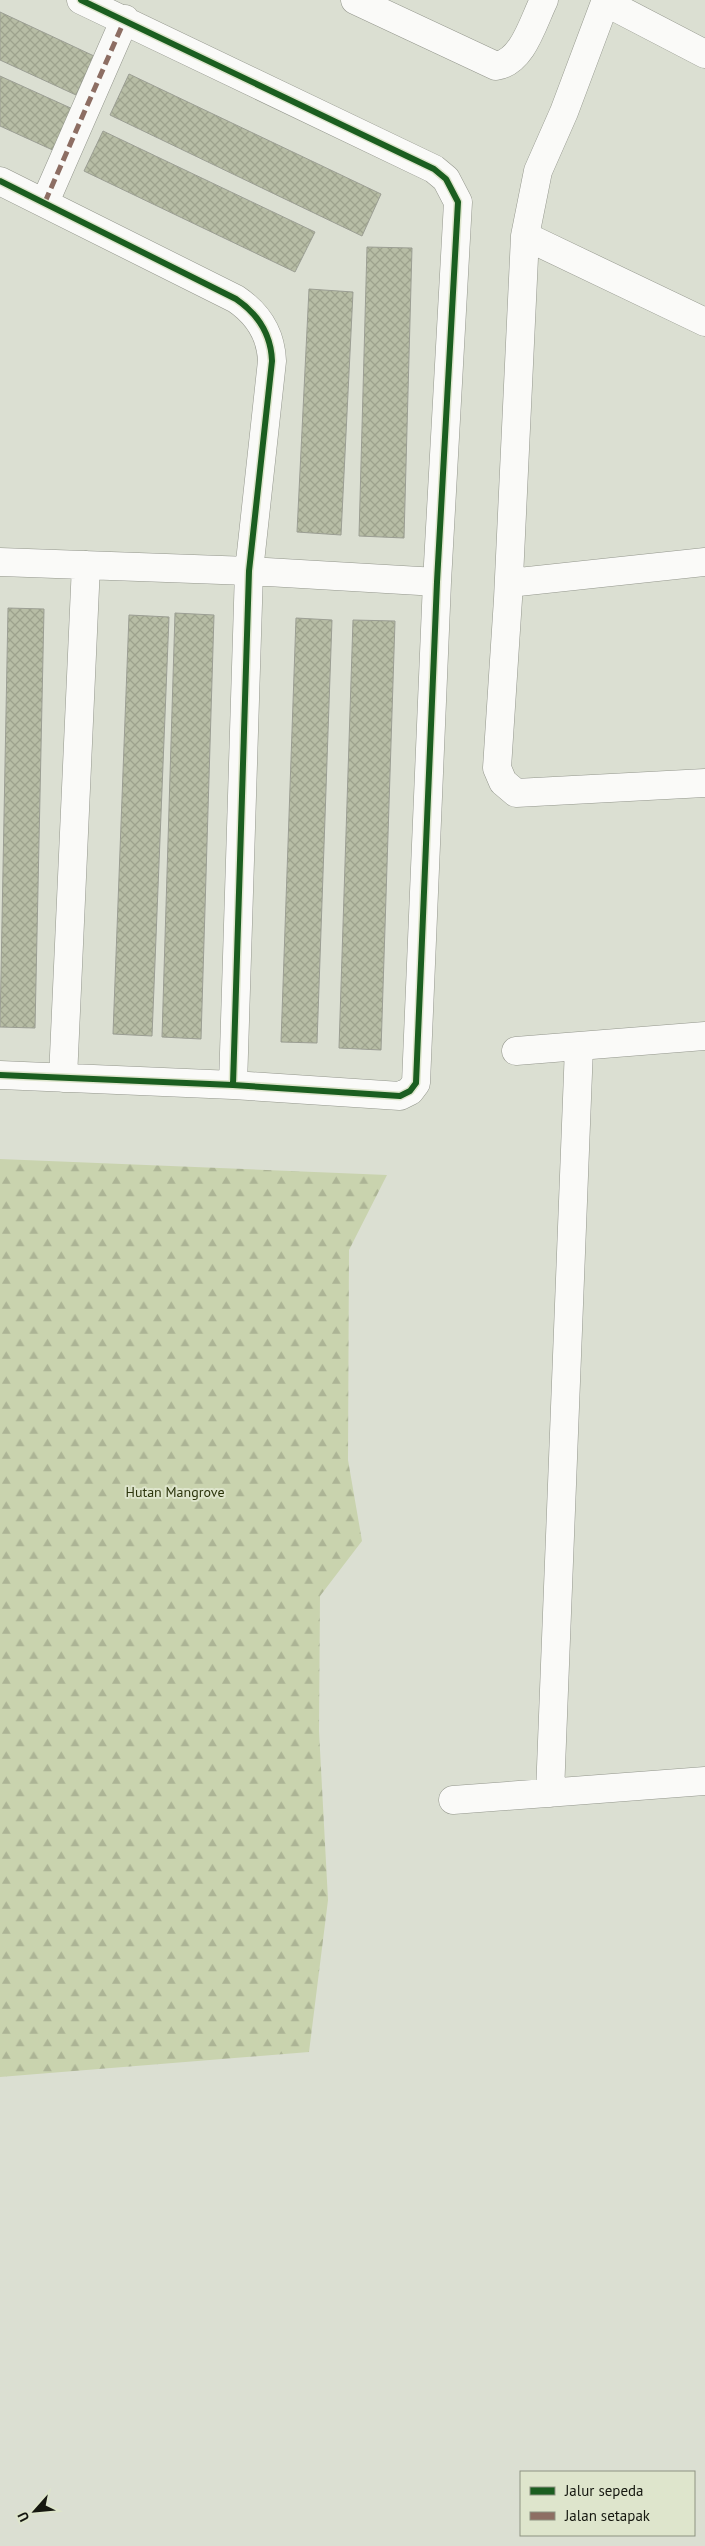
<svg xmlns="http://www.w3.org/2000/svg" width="705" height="2546" viewBox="0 0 705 2546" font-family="'PT Sans',sans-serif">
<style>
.forest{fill:url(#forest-firs)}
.building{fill:url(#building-cross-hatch);stroke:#9b9e93}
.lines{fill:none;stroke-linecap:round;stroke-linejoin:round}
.street-casing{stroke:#93968c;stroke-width:29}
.street{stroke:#fafaf8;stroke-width:28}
.quiet{stroke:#8d6e63;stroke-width:5;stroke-dasharray:10 5;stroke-linecap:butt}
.cycleway-casing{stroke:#dee5cc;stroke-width:9}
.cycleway{stroke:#1b5e20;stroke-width:6}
.labels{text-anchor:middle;stroke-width:4;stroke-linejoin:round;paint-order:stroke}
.park-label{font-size:14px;fill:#2c350c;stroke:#dee5cc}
</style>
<defs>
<pattern id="forest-firs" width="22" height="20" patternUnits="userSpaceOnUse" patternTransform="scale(1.25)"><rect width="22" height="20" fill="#c9d3ae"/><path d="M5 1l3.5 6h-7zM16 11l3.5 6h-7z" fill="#acb495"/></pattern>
<pattern id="building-cross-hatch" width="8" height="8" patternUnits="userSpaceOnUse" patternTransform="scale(1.25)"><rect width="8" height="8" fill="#b7bda5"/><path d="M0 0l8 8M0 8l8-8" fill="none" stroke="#9da28d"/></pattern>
</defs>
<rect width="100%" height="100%" fill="#dbdfd2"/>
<path class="forest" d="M 0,1159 L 387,1175 L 349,1250 L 348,1460 L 362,1541 L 320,1596 L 319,1731 L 328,1900 L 309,2052 L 0,2077 Z"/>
<path class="building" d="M 0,12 L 94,56 L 76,95 L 0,60 Z
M 129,74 L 381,194 L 362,236 L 110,115 Z
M 0,76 L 75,110 L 57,152 L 0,126 Z
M 103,131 L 315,232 L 295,272 L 84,171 Z
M 367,247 L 412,248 L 404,538 L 359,536 Z
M 309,289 L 353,292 L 341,535 L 297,532 Z
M 8,608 L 44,609 L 35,1028 L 0,1027 Z
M 175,613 L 214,615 L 201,1039 L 162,1037 Z
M 129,615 L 169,617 L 152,1036 L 113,1034 Z
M 296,618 L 332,620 L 317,1043 L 281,1042 Z
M 353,620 L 395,621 L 381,1050 L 339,1048 Z"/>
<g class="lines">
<g class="street-casing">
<path id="street" d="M 355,0 L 496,66 C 523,62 533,22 544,0
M 606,0 L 564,112 L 538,171 L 525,236 L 508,599 L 497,768 L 503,782 L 516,793 L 705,783
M 605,2 L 705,54
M 0,181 L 236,299 C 258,314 271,334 272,361 L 249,571 L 233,1085
M 45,202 L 125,19
M 525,236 L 705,322
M 0,562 L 249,571 L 437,582
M 509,583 L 705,562
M 516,1051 L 705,1036
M 0,1075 L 233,1085 L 400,1096 L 410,1091 L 416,1083 L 437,582 L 458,202 L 446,179 L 434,169 L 81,0
M 63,1078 L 86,565
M 550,1793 L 579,1047
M 453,1800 L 705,1781"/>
</g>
<use href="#street" class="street"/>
<path class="quiet" d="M 45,202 L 125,19"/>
<g class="cycleway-casing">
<path id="cycleway" d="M 0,181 L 236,299 C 258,314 271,334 272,361 L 249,571 L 233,1085
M 0,1075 L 233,1085 L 400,1096 L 410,1091 L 416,1083 L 437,582 L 458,202 L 446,179 L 434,169 L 81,0"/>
</g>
<use href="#cycleway" class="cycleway"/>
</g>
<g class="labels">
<g class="park-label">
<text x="175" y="1497">Hutan Mangrove</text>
</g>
</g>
<rect x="520" y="2471" width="175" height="65" fill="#dee5cc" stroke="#8e9381"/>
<rect x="530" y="2487" width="25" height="8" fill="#1b5e20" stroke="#8e9381"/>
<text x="565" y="2496" font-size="15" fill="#161810">Jalur sepeda</text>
<rect x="530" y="2512" width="25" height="8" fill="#8d6e63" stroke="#8e9381"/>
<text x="565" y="2521" font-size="15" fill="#161810">Jalan setapak</text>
<g transform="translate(35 2511) rotate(243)" stroke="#dee5cc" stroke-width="4" paint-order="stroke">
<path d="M0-4L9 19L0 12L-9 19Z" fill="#161810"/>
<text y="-8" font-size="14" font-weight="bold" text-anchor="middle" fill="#161810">U</text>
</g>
</svg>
